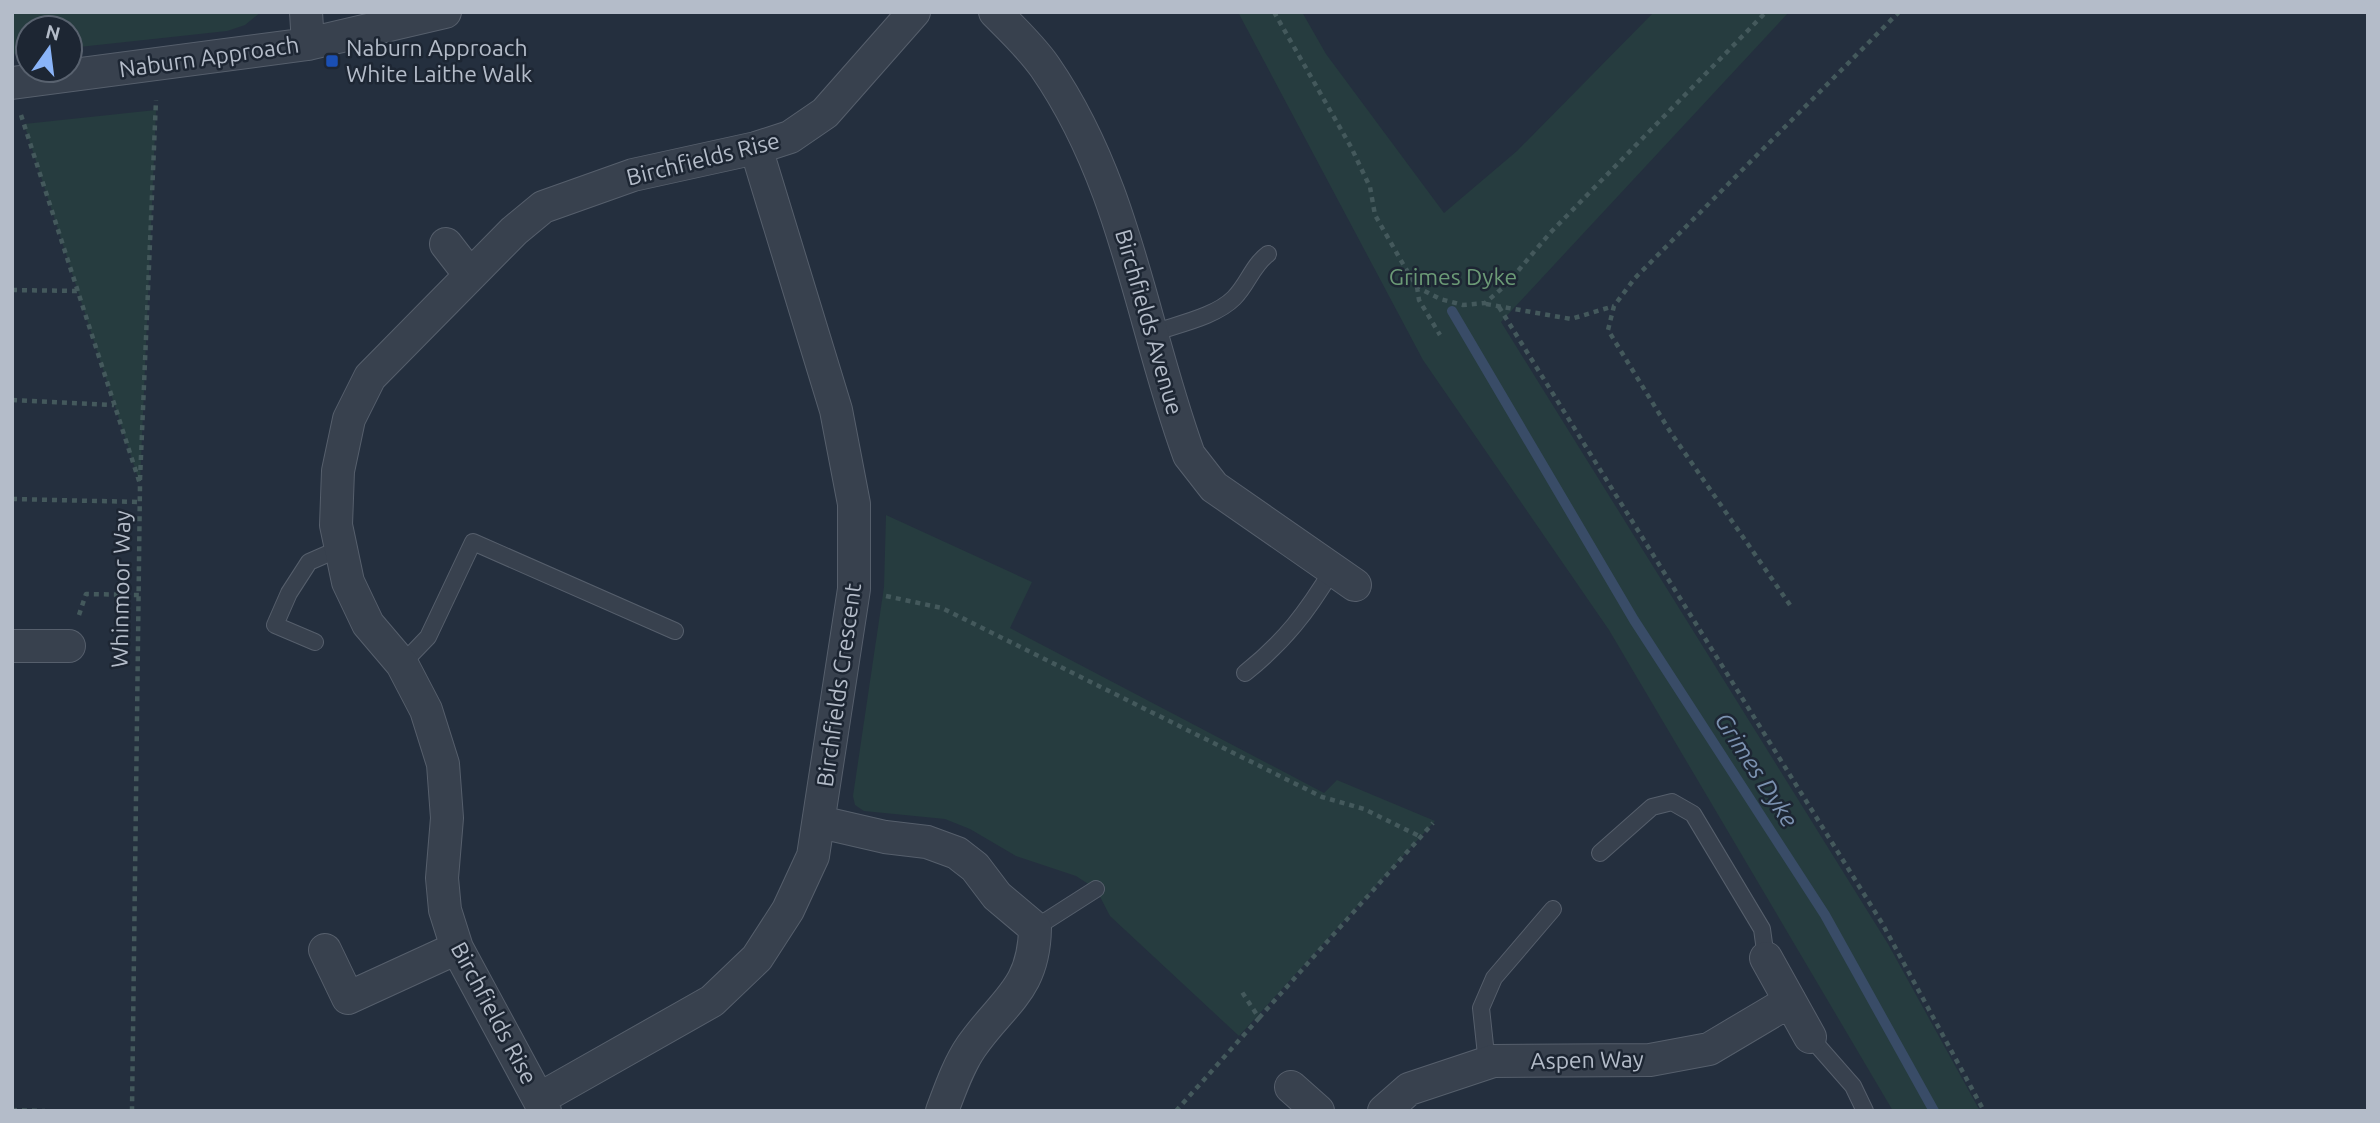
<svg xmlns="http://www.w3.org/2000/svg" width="2380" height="1123" viewBox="0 0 2380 1123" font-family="Ubuntu,sans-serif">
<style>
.green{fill:#263c3f}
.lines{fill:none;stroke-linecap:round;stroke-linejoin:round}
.stream{stroke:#394c67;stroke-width:10}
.service-casing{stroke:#565f6c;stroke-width:18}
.minor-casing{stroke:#565f6c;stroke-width:34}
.path{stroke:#44595c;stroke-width:4.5;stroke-dasharray:5 5;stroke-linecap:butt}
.service{stroke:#38414e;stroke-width:16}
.minor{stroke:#38414e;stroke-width:32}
.transit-dot{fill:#1a4fb4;stroke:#1d2633;stroke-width:2.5}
.labels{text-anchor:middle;stroke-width:5;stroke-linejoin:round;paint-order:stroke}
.poi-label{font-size:23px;fill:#b4bcc9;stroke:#1d2633;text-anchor:start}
.street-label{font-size:23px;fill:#b4bcc9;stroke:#1d2633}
.park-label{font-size:23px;fill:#6b9a76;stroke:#1d2633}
.water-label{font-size:24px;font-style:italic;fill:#7c92b1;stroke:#1d2633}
</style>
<rect width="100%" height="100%" fill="#242f3e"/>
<path class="green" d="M 12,12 L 261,12 L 245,25 L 227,31 L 70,48 L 70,28 L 28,28 L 28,52 L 12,54 Z
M 1238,12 L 1302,12 L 1326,54 L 1444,213 L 1517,151 L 1654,12 L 1789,12 L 1501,322 L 1888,944 L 1980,1111 L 1893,1111 L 1609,630 L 1423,360 Z
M 156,110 L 140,484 L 24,124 Z
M 886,515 L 1032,582 L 1010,628 L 1324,793 L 1337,780 L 1435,821 L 1239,1036 L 1110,916 L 1096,889 L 1076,876 L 1016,856 L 970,829 L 945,819 L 864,811 L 855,805 L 853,796 L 884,587 Z"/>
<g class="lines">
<path class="stream" d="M 1452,311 L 1634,620 L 1825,915 L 1934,1111"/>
<g class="service-casing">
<path id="service" d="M 1153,333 C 1178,324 1215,317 1234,298 C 1248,284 1252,266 1268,254
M 315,642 L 275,625 L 289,593 L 309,562 L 341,548
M 402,664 L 428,637 L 473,542 L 675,631
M 1245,673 C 1285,641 1307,612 1333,569
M 1600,853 L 1652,807 L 1672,802 L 1693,814 L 1762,929 L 1766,958
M 1035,928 L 1096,889
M 1810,1037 L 1853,1086 L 1865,1111
M 1487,1064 L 1481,1008 L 1494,978 L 1553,909"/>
</g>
<g class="minor-casing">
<path id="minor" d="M 306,12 L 308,44
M 995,12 C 1012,29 1032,48 1045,67 C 1127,186 1141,324 1189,455 L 1214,487 L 1355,585
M 12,83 L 308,44 L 445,12
M 446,244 L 470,275
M 12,646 L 69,646
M 820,822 L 885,837 L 927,842 L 957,853 L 975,867 L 997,896 L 1035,928 C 1034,990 1003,1001 971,1047 C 958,1066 950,1090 942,1111
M 325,950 L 348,998 L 457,948
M 1766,958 L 1810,1037
M 1291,1087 L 1318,1111
M 539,1099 L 712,1001 L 757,958 L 788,910 L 813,856 L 854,589 L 854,504 L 836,410 L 756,148
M 545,1111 L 457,948 L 445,910 L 442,878 L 447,818 L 443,764 L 426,710 L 402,664 L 368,624 L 348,582 L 336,525 L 338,471 L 349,419 L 370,377 L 514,231 L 543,207 L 633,175 L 756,148 L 790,137 L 825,113 L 914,12
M 1384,1111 L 1409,1089 L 1493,1061 L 1650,1060 L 1709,1049 L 1790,1001"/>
</g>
<path class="path" d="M 1274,12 L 1351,147 L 1370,187 L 1375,215 L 1403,264 L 1417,287 L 1440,299 L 1463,305 L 1485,303 L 1506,285 L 1550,233 L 1766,12
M 21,115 L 140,484 L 132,1111
M 1417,287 L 1419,300 L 1440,335
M 12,290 L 78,291
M 1486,304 L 1571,319 L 1614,306
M 1499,307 L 1882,923 L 1984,1111
M 12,400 L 114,405
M 140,480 L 156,100
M 12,499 L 140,502
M 886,596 L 942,608 L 1322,797 L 1364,809 L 1421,837
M 1790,605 L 1671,433 L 1608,330 L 1614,306 L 1635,278 L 1899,12
M 79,615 L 86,594 L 139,595
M 1259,1018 L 1433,823
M 12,1110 L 45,1111
M 1176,1111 L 1259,1018 L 1240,989"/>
<use href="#service" class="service"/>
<use href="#minor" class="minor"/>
</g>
<rect class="transit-dot" x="325" y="54" width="14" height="14" rx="3.5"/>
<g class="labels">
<g class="poi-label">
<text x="346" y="56">Naburn Approach<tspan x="346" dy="26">White Laithe Walk</tspan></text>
</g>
<g class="street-label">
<text transform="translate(209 57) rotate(-8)" y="8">Naburn Approach</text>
<text transform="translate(703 159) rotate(-14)" y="8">Birchfields Rise</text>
<text transform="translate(1149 322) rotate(74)" y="8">Birchfields Avenue</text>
<text transform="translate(121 589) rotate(-89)" y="8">Whinmoor Way</text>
<text transform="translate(839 685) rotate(-82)" y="8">Birchfields Crescent</text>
<text transform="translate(494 1013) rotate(62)" y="8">Birchfields Rise</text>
<text transform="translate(1587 1060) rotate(-1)" y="8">Aspen Way</text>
</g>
<g class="park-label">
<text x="1453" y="285">Grimes Dyke</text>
</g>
<g class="water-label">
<text transform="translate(1756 770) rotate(57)" y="8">Grimes Dyke</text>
</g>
</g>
<rect width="2380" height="1123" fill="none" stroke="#b4bcc9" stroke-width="28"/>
<g transform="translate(49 49) rotate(14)"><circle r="33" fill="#1d2633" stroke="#59626f" stroke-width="2"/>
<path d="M0-5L12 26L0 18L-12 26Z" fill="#8ab4f8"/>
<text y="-10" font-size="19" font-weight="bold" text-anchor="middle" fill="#b4bcc9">N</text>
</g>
</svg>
